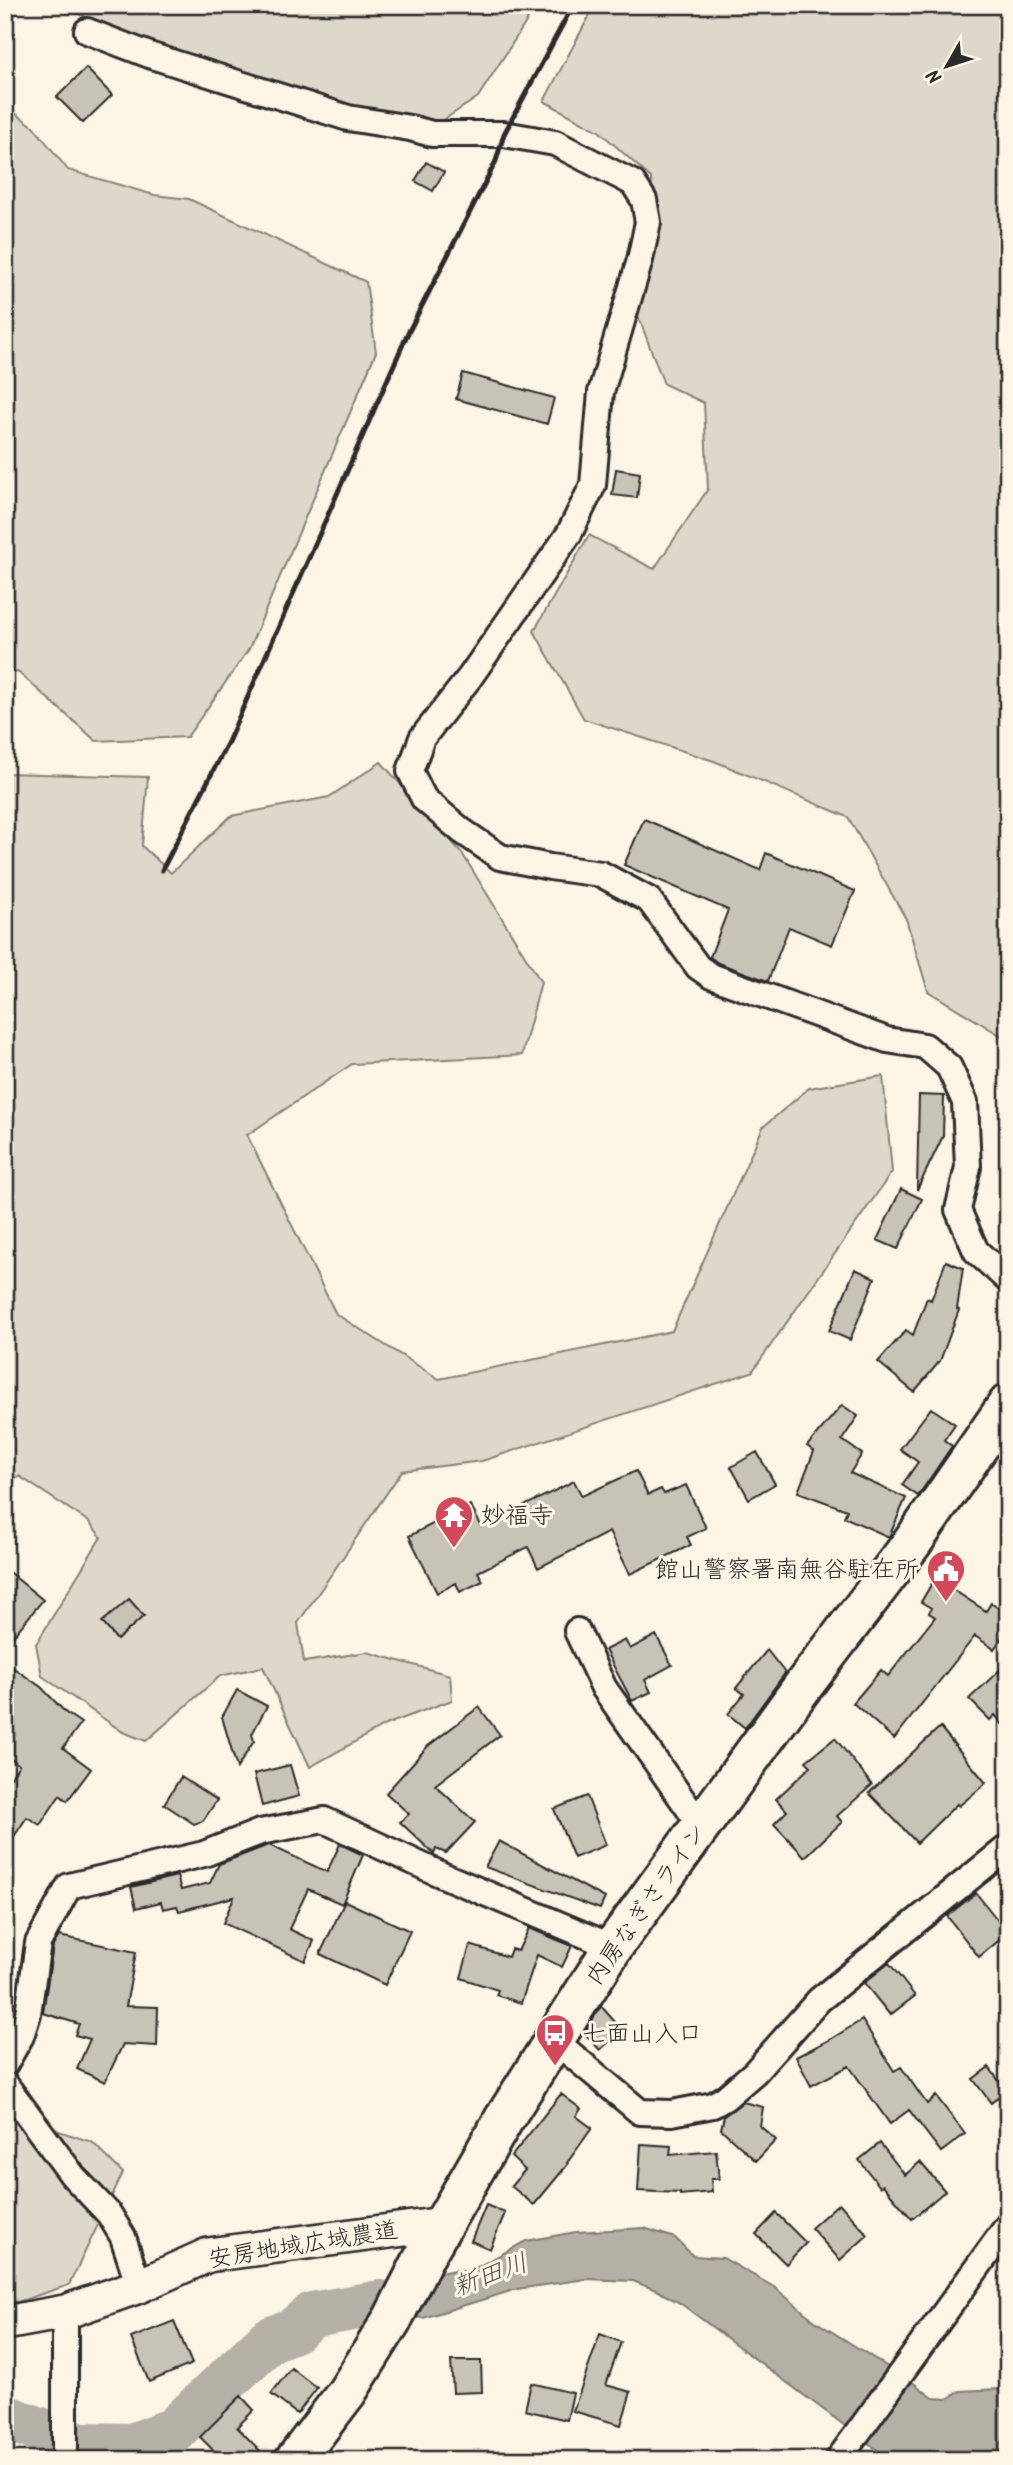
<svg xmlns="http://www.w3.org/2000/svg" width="1013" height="2465" viewBox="0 0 1013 2465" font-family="Kalam,'Klee One',sans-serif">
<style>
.green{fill:#ded8ca;stroke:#84827a;stroke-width:2}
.water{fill:#b4b0a5;stroke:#7d7b74;stroke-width:2}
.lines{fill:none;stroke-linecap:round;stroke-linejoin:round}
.river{stroke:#b4b0a5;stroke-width:46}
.building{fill:#c8c3b7;stroke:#2b2b2b;stroke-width:2}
.street-casing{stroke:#2b2b2b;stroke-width:30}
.secondary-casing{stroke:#2b2b2b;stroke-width:38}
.highway-casing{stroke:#2b2b2b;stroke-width:44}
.street{stroke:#fcf5e5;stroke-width:24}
.secondary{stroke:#fcf5e5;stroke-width:33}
.highway{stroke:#fcf5e5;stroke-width:38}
.rail{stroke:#2b2b2b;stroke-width:5}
.labels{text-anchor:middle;stroke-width:6;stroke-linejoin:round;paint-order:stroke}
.poi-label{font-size:24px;fill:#2b2b2b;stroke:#fcf5e5;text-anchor:start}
.street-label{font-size:24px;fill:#2b2b2b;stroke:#fcf5e5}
.water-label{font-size:26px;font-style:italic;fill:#545350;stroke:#fcf5e5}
</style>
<rect width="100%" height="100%" fill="#fcf5e5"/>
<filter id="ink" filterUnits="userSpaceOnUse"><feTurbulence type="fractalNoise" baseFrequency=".0143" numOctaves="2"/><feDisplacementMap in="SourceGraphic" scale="14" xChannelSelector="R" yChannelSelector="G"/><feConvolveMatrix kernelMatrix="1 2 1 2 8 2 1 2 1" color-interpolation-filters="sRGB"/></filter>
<g filter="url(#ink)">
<path class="green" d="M 60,5 L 537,5 L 478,97 L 412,141 L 143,44 Z
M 595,5 L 1008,5 L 1008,1040 L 928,991 L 906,919 L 848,817 L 714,761 L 584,719 L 534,631 L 589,535 L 654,569 L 708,489 L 704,403 L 664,384 L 634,305 L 656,228 L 651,178 L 599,131 L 544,101 Z
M 5,106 L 33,126 L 68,170 L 154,195 L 189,199 L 366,282 L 376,352 L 249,649 L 187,737 L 96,741 L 19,673 L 5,668 Z
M 381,762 L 462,853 L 541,982 L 522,1055 L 352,1064 L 247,1135 L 336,1314 L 439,1379 L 672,1331 L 763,1127 L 809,1088 L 883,1076 L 892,1172 L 752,1372 L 482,1461 L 402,1471 L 298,1623 L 304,1662 L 367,1652 L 450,1675 L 452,1700 L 385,1725 L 310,1767 L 263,1667 L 220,1676 L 146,1741 L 123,1732 L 42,1676 L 36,1644 L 101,1537 L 89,1522 L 19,1476 L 5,1483 L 5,773 L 148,777 L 142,846 L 171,873 L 231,816 L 329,797 Z
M 5,2113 L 92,2142 L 123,2173 L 69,2285 L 5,2306 Z"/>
<path class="water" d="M 644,2228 L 675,2238 L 693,2256 L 723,2258 L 774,2287 L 815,2321 L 915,2384 L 933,2398 L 947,2399 L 960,2391 L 1000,2389 L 1008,2380 L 1008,2460 L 891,2460 L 680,2303 L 656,2290 L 633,2281 L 586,2279 L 517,2289 L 423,2318 L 369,2314 L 322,2318 L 318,2305 L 375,2284 L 456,2270 L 468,2272 L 526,2241 L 576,2232 Z"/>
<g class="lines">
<path class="river" d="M 5,2417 L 81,2445 L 132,2446 L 174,2430 L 269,2340 L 294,2330 L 312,2315 L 381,2303"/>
</g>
<path class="building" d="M 86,68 L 112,95 L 83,123 L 57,97 Z
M 426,162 L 444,172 L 433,191 L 415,181 Z
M 463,373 L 554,398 L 547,424 L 456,399 Z
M 616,469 L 640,473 L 637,498 L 612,495 Z
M 644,819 L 760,870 L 766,853 L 855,891 L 832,945 L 789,927 L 768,981 L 718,963 L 710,957 L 728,910 L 624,865 Z
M 919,1095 L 944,1096 L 943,1136 L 917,1190 Z
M 901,1189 L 922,1199 L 898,1249 L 877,1240 Z
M 946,1261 L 963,1268 L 957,1309 L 959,1310 L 940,1361 L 914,1392 L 878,1362 L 906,1330 L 913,1335 L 927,1298 L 931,1300 Z
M 855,1269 L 875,1278 L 850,1340 L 829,1331 Z
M 842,1405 L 858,1416 L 842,1440 L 862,1454 L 850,1473 L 906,1498 L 889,1537 L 844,1517 L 847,1510 L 798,1492 L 814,1451 L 807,1446 Z
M 931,1408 L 955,1424 L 944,1440 L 952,1446 L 918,1496 L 902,1485 L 918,1462 L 900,1449 Z
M 757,1452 L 775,1484 L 749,1499 L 731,1467 Z
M 636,1471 L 648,1495 L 661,1489 L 664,1494 L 686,1485 L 706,1528 L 687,1537 L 691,1545 L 630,1574 L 609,1532 L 538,1568 L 528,1547 L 478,1572 L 483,1581 L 460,1592 L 456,1583 L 437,1593 L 409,1536 L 470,1505 L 482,1527 L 574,1481 L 582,1496 Z
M 5,1569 L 43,1600 L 5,1646 Z
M 935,1578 L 986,1611 L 991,1603 L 1008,1615 L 1008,1629 L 994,1649 L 975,1636 L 894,1739 L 853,1703 L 881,1670 L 888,1676 L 935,1617 L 929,1613 L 931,1608 L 921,1602 Z
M 129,1599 L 144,1616 L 117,1640 L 102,1622 Z
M 656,1635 L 672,1665 L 645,1680 L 651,1692 L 632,1701 L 605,1650 L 625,1640 L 630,1649 Z
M 767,1650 L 785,1673 L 745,1728 L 728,1714 L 744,1694 L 736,1688 Z
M 5,1662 L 41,1687 L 66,1713 L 81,1723 L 63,1748 L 91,1769 L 67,1801 L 60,1795 L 40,1825 L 27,1817 L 5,1850 L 5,1786 L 19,1765 L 5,1754 Z
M 1008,1662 L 1008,1731 L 995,1715 L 990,1720 L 969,1699 Z
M 237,1690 L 267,1706 L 252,1734 L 254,1741 L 237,1768 L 222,1717 Z
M 479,1707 L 500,1735 L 435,1785 L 475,1822 L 446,1853 L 436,1849 L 434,1854 L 400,1822 L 409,1814 L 386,1793 L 428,1746 Z
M 940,1727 L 986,1783 L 959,1806 L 957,1804 L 917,1843 L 869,1793 Z
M 835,1738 L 872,1785 L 837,1816 L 842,1822 L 805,1857 L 774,1824 L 787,1811 L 776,1799 L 811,1766 L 806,1761 Z
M 290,1765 L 299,1796 L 262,1806 L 254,1774 Z
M 181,1777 L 217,1800 L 203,1821 L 194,1824 L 164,1804 Z
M 587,1796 L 606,1845 L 574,1858 L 554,1809 Z
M 499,1841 L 605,1898 L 600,1909 L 485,1867 Z
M 340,1844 L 363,1855 L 342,1904 L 308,1889 L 289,1929 L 314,1941 L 305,1961 L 223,1923 L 234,1897 L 179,1911 L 177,1906 L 163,1909 L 161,1902 L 136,1908 L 131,1887 L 177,1876 L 181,1890 L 210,1883 L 219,1864 L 269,1845 L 327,1872 Z
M 976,1893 L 1008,1933 L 979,1957 L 947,1916 Z
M 345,1901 L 410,1931 L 385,1985 L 320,1954 Z
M 529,1928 L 572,1946 L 562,1967 L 537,1955 L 521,2003 L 496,1995 L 498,1990 L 461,1978 L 470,1945 L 508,1957 L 511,1949 L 518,1951 Z
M 59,1936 L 136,1952 L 126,2006 L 158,2007 L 157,2046 L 123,2044 L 105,2082 L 77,2069 L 90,2039 L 75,2035 L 79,2024 L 43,2013 L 53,1946 Z
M 889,1963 L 915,1996 L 890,2015 L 864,1983 Z
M 601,2006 L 622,2030 L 600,2050 L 584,2033 Z
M 862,2020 L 894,2071 L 901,2067 L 927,2104 L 936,2096 L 965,2134 L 941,2152 L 909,2110 L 890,2124 L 849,2066 L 811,2086 L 796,2057 L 831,2039 Z
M 989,2067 L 1006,2091 L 991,2103 L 973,2079 Z
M 561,2094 L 581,2109 L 576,2116 L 592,2128 L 567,2163 L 568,2164 L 534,2205 L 511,2186 L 525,2170 L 511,2157 Z
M 743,2102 L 763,2107 L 760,2126 L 776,2140 L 756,2161 L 721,2129 L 724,2116 Z
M 880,2143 L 905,2175 L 920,2162 L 945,2191 L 912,2219 L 883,2185 L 880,2187 L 859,2160 Z
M 641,2144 L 671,2146 L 670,2155 L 716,2151 L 719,2179 L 711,2179 L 712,2192 L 680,2195 L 680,2193 L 638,2191 Z
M 839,2203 L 868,2235 L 840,2260 L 811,2228 Z
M 486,2205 L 505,2213 L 490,2249 L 471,2241 Z
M 776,2213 L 806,2243 L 786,2264 L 756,2234 Z
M 174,2321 L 192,2364 L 149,2382 L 131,2338 Z
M 600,2334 L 621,2342 L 606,2385 L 631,2392 L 621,2425 L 573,2411 Z
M 451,2361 L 481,2361 L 482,2392 L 453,2393 Z
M 291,2368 L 317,2388 L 297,2414 L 271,2394 Z
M 531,2383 L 573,2393 L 567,2420 L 525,2410 Z
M 241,2396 L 254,2410 L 237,2427 L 269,2460 L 223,2460 L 200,2437 Z"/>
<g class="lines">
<g class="street-casing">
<path id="street" d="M 87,31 L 152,56 L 348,118 L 410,128 L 432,134 L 504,134 L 555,143 L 633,183 L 644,200 L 648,222 L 640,260 L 601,392 L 593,485 L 569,534 L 470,677 L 422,738 L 410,771 L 424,799 L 462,831 L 500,857 L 550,867 L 601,874 L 649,900 L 698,967 L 711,976 L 887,1040 L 925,1046 L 949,1067 L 965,1102 L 968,1167 L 958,1210 L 976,1251 L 1008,1280
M 577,1631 L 604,1688 L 701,1826
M 554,2040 L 640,2112 L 672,2113 L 713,2105 L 725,2098 L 755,2072 L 819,2000 L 1008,1847
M 5,2064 L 21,2036 L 28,2014 L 38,1943 L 69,1886 L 204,1854 L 260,1832 L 324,1820 L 440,1874 L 613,1947
M 5,2084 L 73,2176 L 109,2214 L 123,2237 L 139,2286
M 65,2457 L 65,2312
M 838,2460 L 1008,2225"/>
</g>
<g class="secondary-casing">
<path id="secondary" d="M 5,2323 L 65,2312 L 139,2286 L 208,2255 L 443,2224"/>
</g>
<g class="highway-casing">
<path id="highway" d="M 295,2460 L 347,2392 L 393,2318 L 423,2259 L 504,2119 L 613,1947 L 800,1690 L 912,1543 L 1008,1404"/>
</g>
<use href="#street" class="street"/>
<use href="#secondary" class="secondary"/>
<use href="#highway" class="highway"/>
<path class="rail" d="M 162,870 L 228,742 L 407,335 L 496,161 L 504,134 L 573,5"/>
</g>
</g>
<defs>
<g id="temple-pin" transform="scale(2.0125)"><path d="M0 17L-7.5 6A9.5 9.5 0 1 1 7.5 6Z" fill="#d1495b" stroke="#fcf5e5"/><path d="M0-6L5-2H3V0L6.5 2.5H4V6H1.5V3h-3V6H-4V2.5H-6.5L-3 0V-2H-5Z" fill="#fff"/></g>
<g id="civic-pin" transform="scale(2.0125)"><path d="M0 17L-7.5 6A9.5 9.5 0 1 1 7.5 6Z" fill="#d1495b" stroke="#fcf5e5"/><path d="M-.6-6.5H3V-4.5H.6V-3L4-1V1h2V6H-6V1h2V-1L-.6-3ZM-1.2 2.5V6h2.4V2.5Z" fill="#fff"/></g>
<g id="bus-pin" transform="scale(2.0125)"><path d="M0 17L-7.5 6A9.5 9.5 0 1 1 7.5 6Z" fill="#d1495b" stroke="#fcf5e5"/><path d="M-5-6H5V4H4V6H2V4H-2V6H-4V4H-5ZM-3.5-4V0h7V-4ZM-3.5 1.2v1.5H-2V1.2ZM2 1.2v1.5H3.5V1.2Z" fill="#fff"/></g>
</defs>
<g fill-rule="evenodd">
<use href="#temple-pin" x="454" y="1515"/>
<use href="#civic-pin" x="946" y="1569"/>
<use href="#bus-pin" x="555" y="2033"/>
</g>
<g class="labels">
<g class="poi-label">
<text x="481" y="1523">妙福寺</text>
<text x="919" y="1577" text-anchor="end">館山警察署南無谷駐在所</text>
<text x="582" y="2041">七面山入口</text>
</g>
<g class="street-label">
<text transform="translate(646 1904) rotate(-55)" y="8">内房なぎさライン</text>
<text transform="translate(303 2244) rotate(-9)" y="8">安房地域広域農道</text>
</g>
<g class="water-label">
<text transform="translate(490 2274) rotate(-20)" y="9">新田川</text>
</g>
</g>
<rect width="1013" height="2465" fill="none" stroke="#fcf5e5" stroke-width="28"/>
<rect x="14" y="14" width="985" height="2437" fill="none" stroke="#2b2b2b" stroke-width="2.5" filter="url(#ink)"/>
<g transform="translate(947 66) rotate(231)" stroke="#fcf5e5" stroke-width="5" paint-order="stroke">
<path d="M0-5L12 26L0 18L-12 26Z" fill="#2b2b2b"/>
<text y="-10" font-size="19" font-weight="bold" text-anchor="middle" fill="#2b2b2b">N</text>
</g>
</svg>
